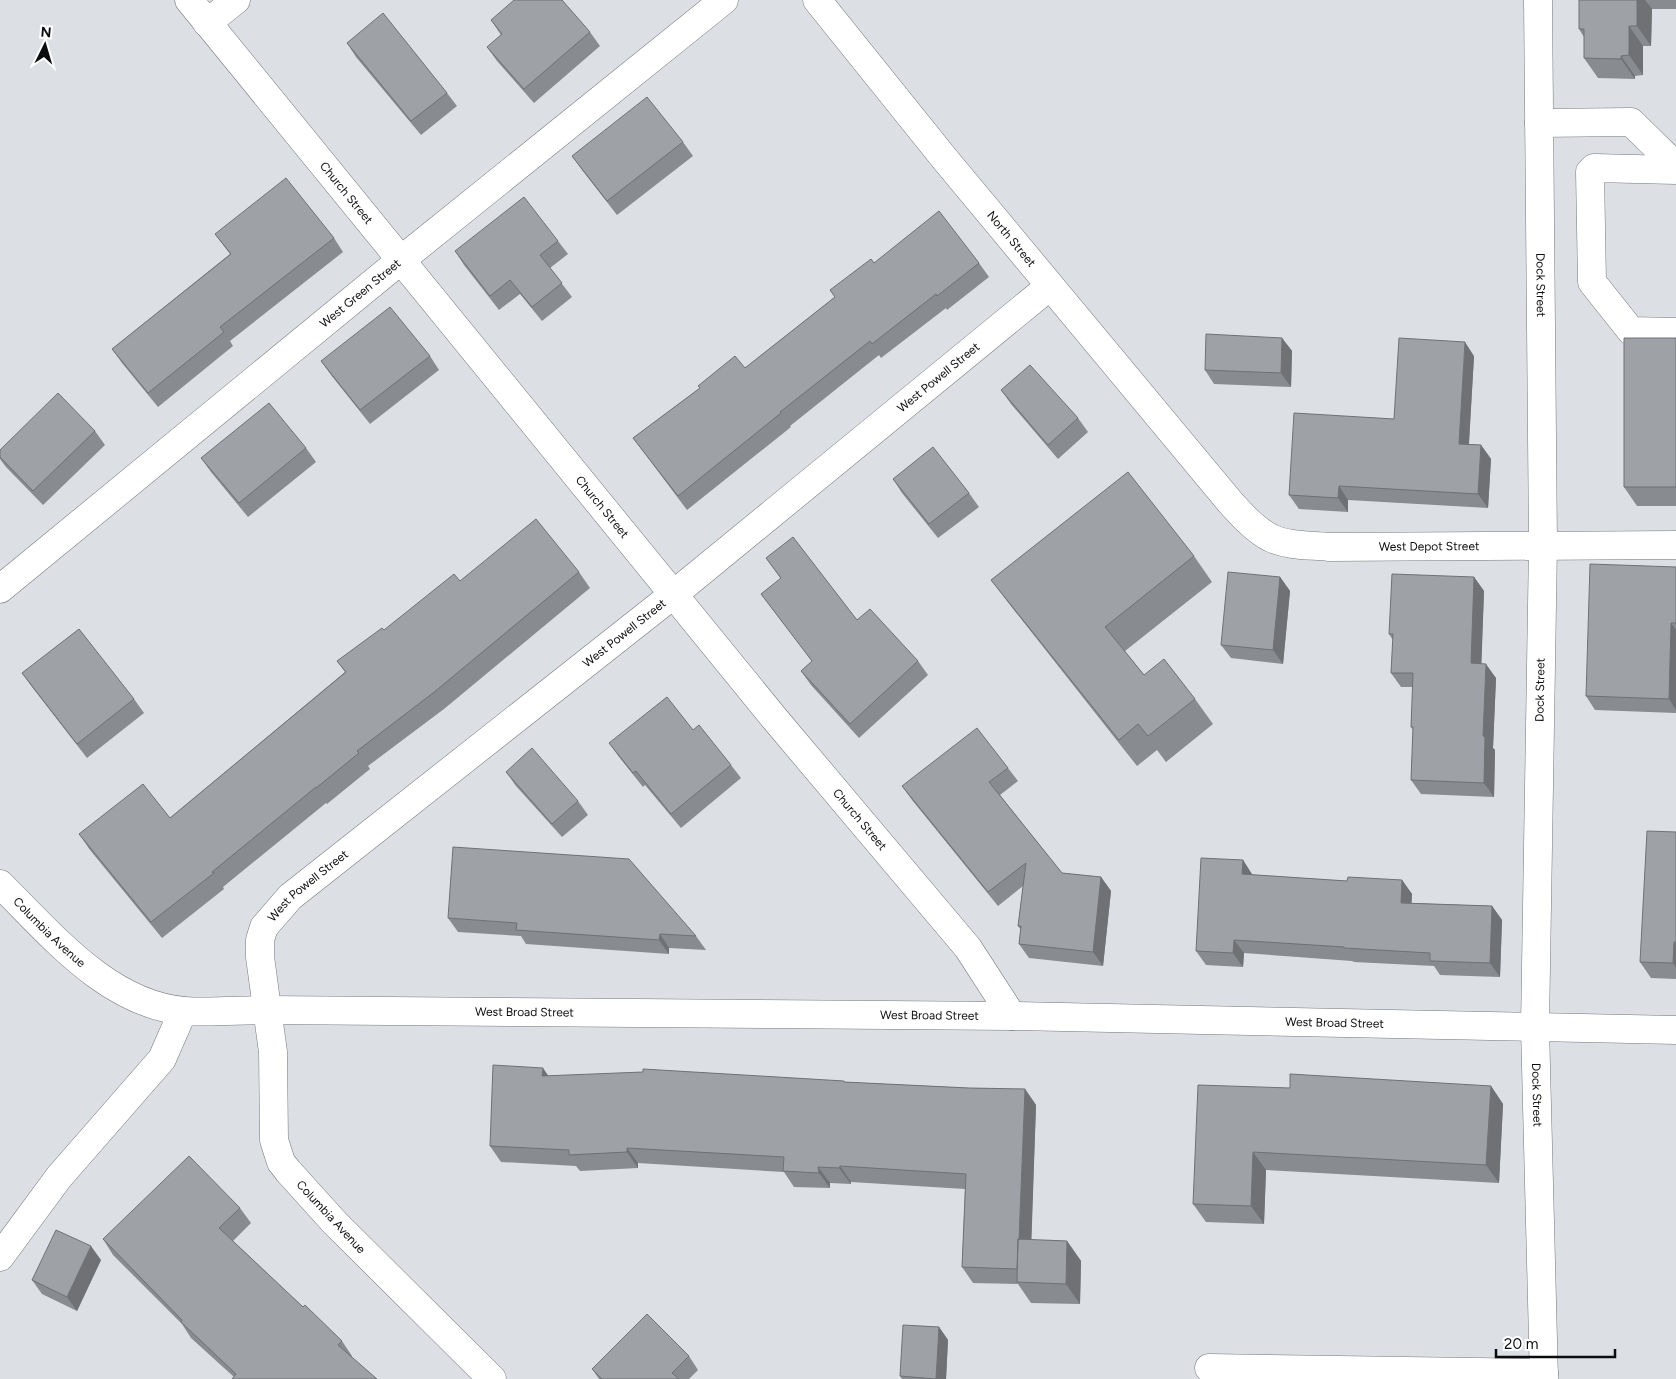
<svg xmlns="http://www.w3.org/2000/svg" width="1676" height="1379" viewBox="0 0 1676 1379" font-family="Figtree,sans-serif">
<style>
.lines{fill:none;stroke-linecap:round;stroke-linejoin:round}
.minor-casing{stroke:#74777b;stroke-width:29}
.minor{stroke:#fff;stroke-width:28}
.wall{fill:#888b8f}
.shaded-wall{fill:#6f7174}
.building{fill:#9ea2a6;stroke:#6f7174}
.labels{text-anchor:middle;stroke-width:4;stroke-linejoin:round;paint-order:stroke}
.street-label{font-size:12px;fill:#0b0c0e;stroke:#fff}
</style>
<rect width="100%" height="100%" fill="#dce0e5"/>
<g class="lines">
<g class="minor-casing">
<g id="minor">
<path id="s1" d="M 189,0 L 775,719 L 968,948 L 1012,1016"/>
<path id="s2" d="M 817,0 L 944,158 L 1230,502 C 1242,515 1255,530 1271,538 C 1288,546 1310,545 1329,547 L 1676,545"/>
<path id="s3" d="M 1538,0 L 1543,545 L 1535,1027 L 1544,1379"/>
<path d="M 207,23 L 236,0"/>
<path d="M 1539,123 L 1631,122 L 1676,166"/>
<path d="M 1676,170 L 1594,168 L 1590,172 L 1592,282 L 1631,331 L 1676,332"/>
<path id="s4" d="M 0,589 L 401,260 L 724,0"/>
<path id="s5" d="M 0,884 C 51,934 107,1004 184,1011 C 211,1013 240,1010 267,1010 L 1012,1016 L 1676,1030"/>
<path d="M 0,1257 L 59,1177 L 162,1059 L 183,1011"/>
<path d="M 1209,1368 L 1544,1373"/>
<path id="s6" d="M 492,1379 L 335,1223 L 288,1171 L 281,1162 L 274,1140 L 273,1052 L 260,957 L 260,940 L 264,927 L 290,897 L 674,594 L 1050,286"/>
</g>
</g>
<use href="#minor" class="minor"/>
</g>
<path class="wall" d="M 1579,0 L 1676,0 L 1676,9 L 1652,9 L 1651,46 L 1643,46 L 1643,75 L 1635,76 L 1635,79 L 1598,78 L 1584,58 L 1584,37 L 1579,29 Z
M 491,20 L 590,32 L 600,46 L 534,103 L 497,61 L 487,47 L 501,35 Z
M 347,43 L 447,93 L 457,106 L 421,135 L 356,57 Z
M 683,142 L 693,156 L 617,215 L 582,170 L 572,156 Z
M 215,234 L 334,238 L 343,252 L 230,341 L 233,346 L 158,407 L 122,363 L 112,349 L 230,254 Z
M 558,241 L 568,254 L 550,268 L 572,297 L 542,321 L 520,294 L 499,310 L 464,265 L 455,251 Z
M 874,263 L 979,263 L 989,277 L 947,310 L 946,308 L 881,358 L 879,355 L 790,426 L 791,427 L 687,510 L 633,438 L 700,388 L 745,368 L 835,297 Z
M 1282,338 L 1292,351 L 1291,387 L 1214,384 L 1205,370 Z
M 1676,338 L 1676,506 L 1637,506 L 1624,487 Z
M 430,356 L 439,370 L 370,424 L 331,375 L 321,361 Z
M 1474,356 L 1469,444 L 1481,445 L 1491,459 L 1488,508 L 1348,500 L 1348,512 L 1299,509 L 1289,495 L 1394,419 Z
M 1001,390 L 1078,418 L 1088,432 L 1058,459 L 1011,404 Z
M 95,431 L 105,445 L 43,505 L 6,467 L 0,459 L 0,450 Z
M 306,448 L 316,462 L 248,517 L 211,472 L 201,458 Z
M 893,479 L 969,493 L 979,507 L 938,538 L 902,493 Z
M 1194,556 L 1212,582 L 1125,651 L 1144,675 L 1195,699 L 1213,724 L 1166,762 L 1157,750 L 1137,766 L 1010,605 L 991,580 Z
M 766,558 L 918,661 L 928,675 L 859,738 L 811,685 L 801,671 L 812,661 L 761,594 L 781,579 Z
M 1676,567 L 1676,713 L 1595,710 L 1586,696 Z
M 579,572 L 590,588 L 444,709 L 368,766 L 370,769 L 327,804 L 326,803 L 223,887 L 224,889 L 162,938 L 90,850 L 79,834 L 170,818 L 345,672 L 337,661 L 460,581 Z
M 1280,577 L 1290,591 L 1283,664 L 1231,658 L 1221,645 Z
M 1474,577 L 1484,591 L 1481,664 L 1496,678 L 1493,748 L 1495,750 L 1494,797 L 1421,794 L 1411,780 L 1413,730 L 1411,727 L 1413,687 L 1401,687 L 1391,673 L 1393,640 L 1389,634 Z
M 22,673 L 134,699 L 144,713 L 87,758 L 32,687 Z
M 693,730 L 731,765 L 741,778 L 681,828 L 645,785 L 643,787 L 619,757 L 609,743 Z
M 1008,768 L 1018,781 L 1000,795 L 1062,873 L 1101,877 L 1111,891 L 1103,966 L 1029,958 L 1019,944 L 1021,930 L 1018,926 L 1023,886 L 998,906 L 912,800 L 902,786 Z
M 506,772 L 578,801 L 588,815 L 562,837 L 516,786 Z
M 1676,832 L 1676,979 L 1651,978 L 1640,962 Z
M 1243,860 L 1252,875 L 1347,881 L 1402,880 L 1412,894 L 1411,903 L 1492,906 L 1502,920 L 1500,977 L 1440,975 L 1434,966 L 1354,962 L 1352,961 L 1244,953 L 1243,967 L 1206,965 L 1196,951 Z
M 448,918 L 696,936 L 706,950 L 669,948 L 669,954 L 526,944 L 521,936 L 458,932 Z
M 548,1076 L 845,1082 L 969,1088 L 1025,1089 L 1036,1105 L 1031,1240 L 1067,1241 L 1081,1261 L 1080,1304 L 1031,1303 L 1018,1284 L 973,1283 L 962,1267 L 965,1189 L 851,1182 L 851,1184 L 830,1183 L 830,1188 L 794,1187 L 784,1172 L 638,1163 L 638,1168 L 580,1171 L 576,1166 L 501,1162 L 490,1146 Z
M 1491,1086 L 1503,1104 L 1499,1183 L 1266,1170 L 1264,1224 L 1206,1222 L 1193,1204 L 1290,1088 Z
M 240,1208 L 251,1223 L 233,1241 L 303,1307 L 342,1341 L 352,1356 L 352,1357 L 234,1377 L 191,1338 L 182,1324 L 113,1255 L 103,1239 Z
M 101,1260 L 77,1311 L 42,1294 L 32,1280 Z
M 939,1327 L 948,1340 L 946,1379 L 902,1379 L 900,1376 Z
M 689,1356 L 698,1370 L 689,1379 L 599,1379 L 592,1369 Z"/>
<path class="shaded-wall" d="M 1637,0 L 1645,0 L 1652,9 L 1651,46 L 1637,26 Z
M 1629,26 L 1643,46 L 1643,75 L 1629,55 Z
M 1621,56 L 1635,76 L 1635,79 L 1621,59 Z
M 1282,338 L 1292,351 L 1291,387 L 1281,373 Z
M 1465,342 L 1474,356 L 1468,458 L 1459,444 Z
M 1481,445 L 1491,459 L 1488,508 L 1478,494 Z
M 1339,486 L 1348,500 L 1348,512 L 1338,498 Z
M 1280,577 L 1290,591 L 1283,664 L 1273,650 Z
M 1474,577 L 1484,591 L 1481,677 L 1471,663 Z
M 1671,623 L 1676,630 L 1676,710 L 1669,699 Z
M 1486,664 L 1496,678 L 1493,748 L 1495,750 L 1494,797 L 1484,783 L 1483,736 Z
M 1243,860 L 1252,874 L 1252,888 L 1242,874 Z
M 1101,877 L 1111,891 L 1103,966 L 1093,952 Z
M 1402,880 L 1412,894 L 1411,917 L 1401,903 Z
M 1492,906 L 1502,920 L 1500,977 L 1490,963 Z
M 660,934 L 669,948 L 669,954 L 659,940 Z
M 1234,940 L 1244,953 L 1243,967 L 1233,953 Z
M 1674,942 L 1676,944 L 1676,968 L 1673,963 Z
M 543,1068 L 554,1084 L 542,1076 Z
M 1491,1086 L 1503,1104 L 1499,1183 L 1486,1165 Z
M 1025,1089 L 1036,1105 L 1030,1283 L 1018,1269 Z
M 627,1148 L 638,1163 L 638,1168 L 627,1152 Z
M 1253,1152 L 1266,1170 L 1264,1224 L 1251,1206 Z
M 840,1166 L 851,1182 L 851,1184 L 839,1168 Z
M 818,1167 L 830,1183 L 830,1188 L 819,1173 Z
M 1067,1241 L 1081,1261 L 1080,1304 L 1066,1284 Z
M 91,1246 L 101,1260 L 77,1311 L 67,1297 Z
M 939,1327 L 948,1340 L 946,1379 L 936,1379 Z"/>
<path class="building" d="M 514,0 L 562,0 L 590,32 L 524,89 L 487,47 L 502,34 L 491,20 Z
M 1579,0 L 1637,0 L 1637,26 L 1629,26 L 1629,55 L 1621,56 L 1621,59 L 1584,58 L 1584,29 L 1579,29 Z
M 383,13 L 447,93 L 411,121 L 347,43 Z
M 647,97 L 683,142 L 607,201 L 572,156 Z
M 286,178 L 334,238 L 220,327 L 224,332 L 148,393 L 112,349 L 231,254 L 215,234 Z
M 524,197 L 558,241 L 540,255 L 562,283 L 532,307 L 510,280 L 490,296 L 455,251 Z
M 939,211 L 979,263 L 937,296 L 936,294 L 872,344 L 870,341 L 780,412 L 781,413 L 678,496 L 633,438 L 700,388 L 698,386 L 735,356 L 745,368 L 835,297 L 830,290 L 871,259 L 874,263 Z
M 390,307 L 430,356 L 360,410 L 321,361 Z
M 1206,334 L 1282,338 L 1281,373 L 1205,370 Z
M 1399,338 L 1465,342 L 1459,444 L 1481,445 L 1478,494 L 1339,486 L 1338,498 L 1289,495 L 1294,413 L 1394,419 Z
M 1624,338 L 1676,338 L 1676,487 L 1624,487 Z
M 1030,365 L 1078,418 L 1048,445 L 1001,390 Z
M 58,393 L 95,431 L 33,491 L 0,457 L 0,450 Z
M 269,403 L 306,448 L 239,503 L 201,458 Z
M 933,447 L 969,493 L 929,524 L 893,479 Z
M 1128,472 L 1194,556 L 1105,627 L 1144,675 L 1164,659 L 1195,699 L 1148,736 L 1138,724 L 1119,740 L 991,580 Z
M 536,519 L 579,572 L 433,693 L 357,751 L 359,753 L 316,788 L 316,787 L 212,872 L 214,873 L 151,922 L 79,834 L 143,784 L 170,818 L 346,672 L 337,661 L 382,628 L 384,630 L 454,574 L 460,581 Z
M 793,537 L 857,620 L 870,609 L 918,661 L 850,724 L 801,671 L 812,661 L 761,594 L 781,578 L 766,558 Z
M 1590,564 L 1676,567 L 1676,623 L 1671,623 L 1669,699 L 1586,696 Z
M 1228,572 L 1280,577 L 1273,650 L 1221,645 Z
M 1392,574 L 1474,577 L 1471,663 L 1486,664 L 1483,736 L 1485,737 L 1484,783 L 1411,780 L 1413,727 L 1411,727 L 1413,673 L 1391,673 L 1393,634 L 1389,634 Z
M 79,629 L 134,699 L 77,744 L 22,673 Z
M 667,697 L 693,730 L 699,725 L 731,765 L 671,814 L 636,771 L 633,773 L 609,743 Z
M 977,728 L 1008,768 L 989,782 L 1062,873 L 1101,877 L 1093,952 L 1019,944 L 1021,926 L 1018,926 L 1026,863 L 988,892 L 902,786 Z
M 532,748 L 578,801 L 552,824 L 506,772 Z
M 1647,831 L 1676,832 L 1676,942 L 1674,942 L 1673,963 L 1640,962 Z
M 453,847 L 629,859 L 696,936 L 660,934 L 659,940 L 516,930 L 517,923 L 448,918 Z
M 1201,858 L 1243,860 L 1242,874 L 1347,881 L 1348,877 L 1402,880 L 1401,903 L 1492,906 L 1490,963 L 1430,961 L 1430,953 L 1344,948 L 1344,947 L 1234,940 L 1233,953 L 1196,951 Z
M 493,1065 L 543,1068 L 542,1076 L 643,1072 L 643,1069 L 844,1081 L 844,1082 L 969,1088 L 1025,1089 L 1019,1240 L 1018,1239 L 1017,1269 L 962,1267 L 966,1174 L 840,1166 L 839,1168 L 818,1167 L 819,1173 L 783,1171 L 784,1157 L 627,1148 L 627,1152 L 569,1155 L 569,1150 L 490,1146 Z
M 1290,1074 L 1491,1086 L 1486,1165 L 1253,1152 L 1251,1206 L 1193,1204 L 1198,1085 L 1290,1088 Z
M 189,1156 L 240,1208 L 219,1228 L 303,1307 L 305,1305 L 342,1341 L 338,1345 L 377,1379 L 232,1379 L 236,1374 L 181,1322 L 182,1320 L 103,1239 Z
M 56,1230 L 91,1246 L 67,1297 L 32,1280 Z
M 1018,1239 L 1067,1241 L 1066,1284 L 1017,1282 Z
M 647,1314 L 689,1356 L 672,1373 L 679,1379 L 602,1379 L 592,1369 Z
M 903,1325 L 939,1327 L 936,1379 L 900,1376 Z"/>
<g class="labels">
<g class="street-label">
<text dy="4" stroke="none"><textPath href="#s1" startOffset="249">Church Street</textPath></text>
<text dy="4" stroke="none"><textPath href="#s2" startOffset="308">North Street</textPath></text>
<text dy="4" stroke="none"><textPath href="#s3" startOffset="285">Dock Street</textPath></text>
<text dy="4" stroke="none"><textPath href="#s4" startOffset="466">West Green Street</textPath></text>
<text dy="4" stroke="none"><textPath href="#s6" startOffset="1411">West Powell Street</textPath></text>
<text dy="4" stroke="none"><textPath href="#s1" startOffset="654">Church Street</textPath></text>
<text dy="4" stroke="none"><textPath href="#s2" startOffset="864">West Depot Street</textPath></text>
<text dy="4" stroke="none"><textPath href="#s6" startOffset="1006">West Powell Street</textPath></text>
<text transform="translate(1540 690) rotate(-89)" y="4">Dock Street</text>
<text dy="4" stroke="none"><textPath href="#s1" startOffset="1059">Church Street</textPath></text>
<text dy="4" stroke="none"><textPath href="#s6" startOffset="601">West Powell Street</textPath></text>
<text dy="4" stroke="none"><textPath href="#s5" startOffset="69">Columbia Avenue</textPath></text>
<text dy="4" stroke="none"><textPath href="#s5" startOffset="569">West Broad Street</textPath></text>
<text dy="4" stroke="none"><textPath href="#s5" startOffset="974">West Broad Street</textPath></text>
<text dy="4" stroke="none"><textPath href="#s5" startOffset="1379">West Broad Street</textPath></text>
<text dy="4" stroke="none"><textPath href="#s3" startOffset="1095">Dock Street</textPath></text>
<text transform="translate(331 1217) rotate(47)" y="4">Columbia Avenue</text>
</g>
</g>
<g transform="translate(45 45) rotate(5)" stroke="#ffffff" stroke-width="4" paint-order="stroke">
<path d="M0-4L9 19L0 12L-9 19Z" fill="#0b0c0e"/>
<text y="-8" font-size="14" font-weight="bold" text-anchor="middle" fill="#0b0c0e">N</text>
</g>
<path d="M1496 1349v8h119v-8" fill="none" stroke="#0b0c0e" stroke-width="2.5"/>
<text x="1504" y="1349" font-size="15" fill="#0b0c0e" stroke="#ffffff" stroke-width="4" paint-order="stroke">20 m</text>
</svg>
